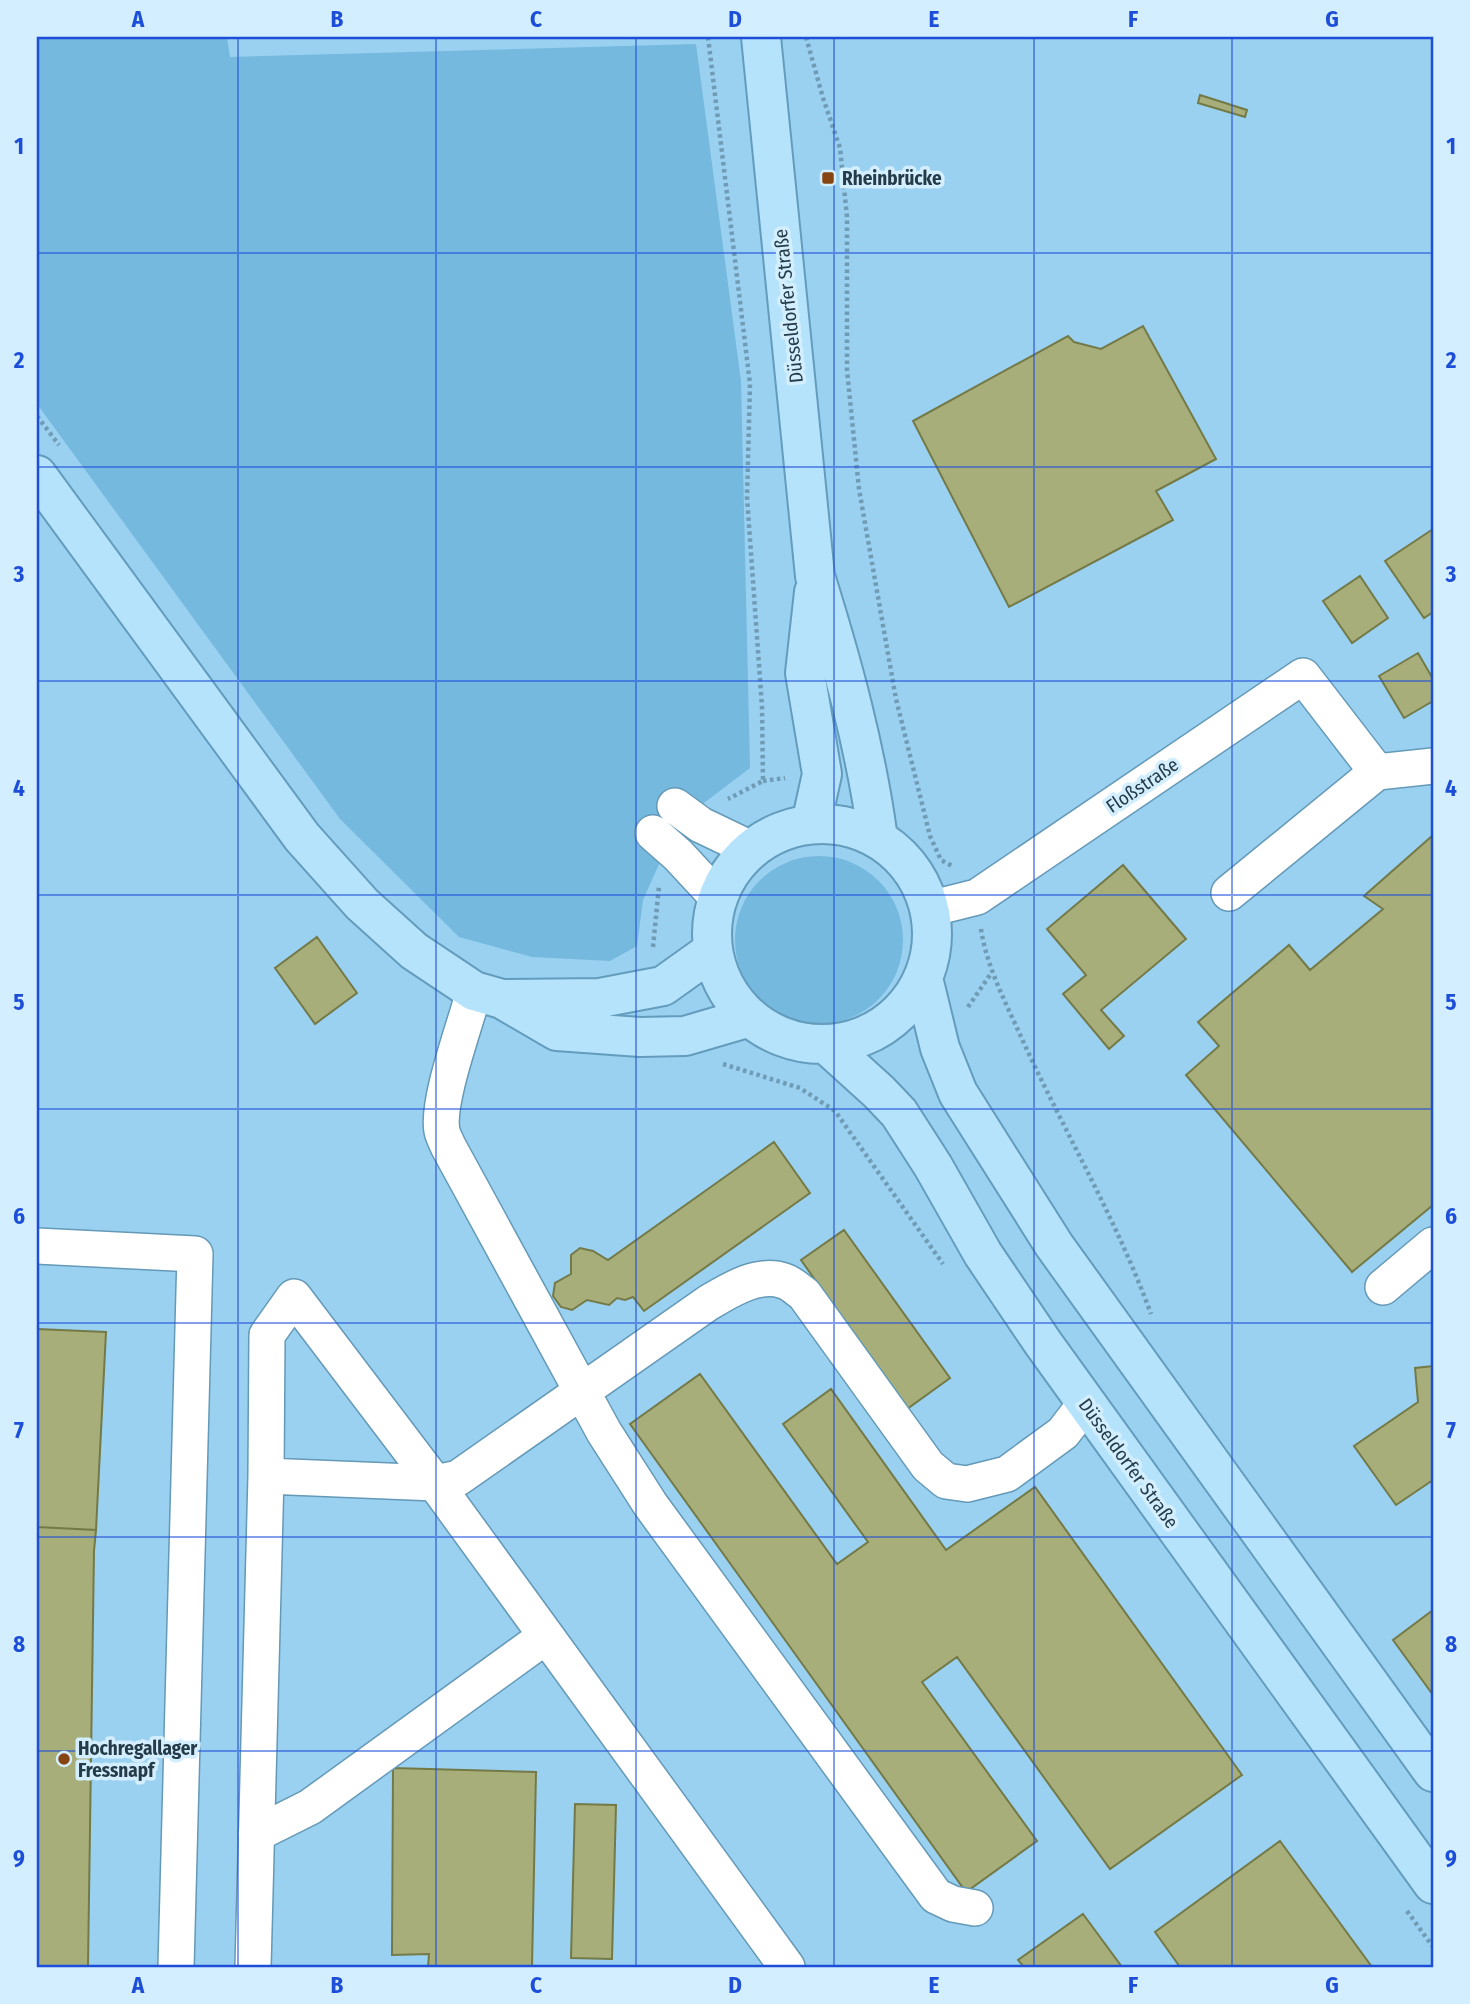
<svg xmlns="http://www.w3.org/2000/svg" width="1470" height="2004" viewBox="0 0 1470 2004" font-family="'Fira Sans Condensed',sans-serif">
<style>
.green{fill:#75b9df}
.building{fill:#a7ae79;stroke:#747a47;stroke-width:2}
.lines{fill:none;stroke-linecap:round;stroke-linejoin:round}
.minor-casing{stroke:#6499b7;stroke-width:38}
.major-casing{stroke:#639cbc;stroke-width:42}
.path{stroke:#709bb4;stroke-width:4.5;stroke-dasharray:3.5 3.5;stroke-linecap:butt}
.minor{stroke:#fff;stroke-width:35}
.major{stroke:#b6e3fc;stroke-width:38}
.grid{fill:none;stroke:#1d4ed8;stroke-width:2;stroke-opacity:0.55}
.poi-dot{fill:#874611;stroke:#d3eefe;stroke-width:2.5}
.labels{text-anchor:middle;stroke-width:7;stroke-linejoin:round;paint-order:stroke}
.poi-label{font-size:19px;font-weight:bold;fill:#253c48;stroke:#d3eefe;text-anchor:start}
.street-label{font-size:19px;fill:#253c48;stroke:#d3eefe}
.neatline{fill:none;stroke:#1d4ed8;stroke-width:2.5}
.grid-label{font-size:23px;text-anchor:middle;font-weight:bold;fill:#1d4ed8}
</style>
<rect width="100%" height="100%" fill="#9ad1f1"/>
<path class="green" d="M 37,37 L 227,37 L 230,57 L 696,44 L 741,381 L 750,768 L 700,806 L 681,794 L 639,839 L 660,862 L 643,900 L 637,946 L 610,961 L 532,957 L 459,937 L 340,819 L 37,404 Z
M735 940a84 84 0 1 1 168 0a84 84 0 1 1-168 0Z"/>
<path class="building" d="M 1200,95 L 1247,110 L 1245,117 L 1198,103 Z
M 1143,326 L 1216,459 L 1156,491 L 1173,520 L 1009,607 L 913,421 L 1068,336 L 1074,342 L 1101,349 Z
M 1433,529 L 1433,612 L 1424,618 L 1385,561 Z
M 1360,576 L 1388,618 L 1352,643 L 1323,601 Z
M 1418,653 L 1433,679 L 1433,701 L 1404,718 L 1379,676 Z
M 1432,836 L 1433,1205 L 1352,1272 L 1186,1075 L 1219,1046 L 1198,1022 L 1289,945 L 1310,970 L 1383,909 L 1364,896 Z
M 1123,865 L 1186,939 L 1101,1010 L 1124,1036 L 1109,1049 L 1063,994 L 1086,975 L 1047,929 Z
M 317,937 L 357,993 L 315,1024 L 275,968 Z
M 774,1142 L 810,1193 L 644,1311 L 633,1297 L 625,1300 L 617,1298 L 609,1305 L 587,1300 L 572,1310 L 561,1307 L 553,1296 L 555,1283 L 571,1274 L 571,1255 L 580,1248 L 593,1251 L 608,1260 Z
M 844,1230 L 950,1378 L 907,1409 L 801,1260 Z
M 37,1329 L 106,1332 L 96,1530 L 37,1527 Z
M 1433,1366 L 1433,1480 L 1396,1505 L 1354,1446 L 1418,1402 L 1415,1368 Z
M 700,1374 L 837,1564 L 868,1542 L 783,1424 L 831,1389 L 946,1550 L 1035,1487 L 1242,1775 L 1110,1869 L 957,1657 L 922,1682 L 1037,1841 L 966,1892 L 630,1424 Z
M 37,1527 L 96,1530 L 94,1551 L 88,1967 L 37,1967 Z
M 1433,1610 L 1433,1695 L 1393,1640 Z
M 393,1768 L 536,1772 L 532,1967 L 428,1967 L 429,1954 L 392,1955 Z
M 575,1804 L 616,1805 L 612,1959 L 571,1958 Z
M 1280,1841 L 1372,1967 L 1180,1967 L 1155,1932 Z
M 1083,1914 L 1122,1967 L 1024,1967 L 1018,1960 Z"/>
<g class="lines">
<g class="minor-casing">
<path id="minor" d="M 675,806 L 701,825 L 751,849
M 653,833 L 678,855 L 717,897
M 1229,893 L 1377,772 L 1433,766
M 929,909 L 977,897 L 1303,676 L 1377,772
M 474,991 C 466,1023 436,1102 442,1131 C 443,1136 446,1141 448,1146 L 604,1432 L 650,1504 L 936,1896 L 953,1904 L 975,1908
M 37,1246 L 195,1254 L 176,1967
M 1383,1287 L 1433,1245
M 266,1476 L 435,1483 L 458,1478 L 708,1303 C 730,1290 758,1272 784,1281 C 791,1283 798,1290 804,1294 L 928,1466 L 946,1481 L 967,1484 L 1007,1474 L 1063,1433 L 1086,1403
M 256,1834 L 310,1807 L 546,1636
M 253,1967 L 266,1476 L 267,1335 L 294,1297 L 435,1483 L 787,1967"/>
</g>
<g class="major-casing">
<path id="major" d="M 761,37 L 815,576 C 842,662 866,749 878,839
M 37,475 L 302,837 L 362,904 L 414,951 L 474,991 L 502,999 L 557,1031 L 640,1037 L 685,1036 L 750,1017
M 811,824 L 822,774 L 805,673 L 814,592
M712 934a110 110 0 1 1 220 0a110 110 0 1 1-220 0Z
M 923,978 L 940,1048 L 958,1093 L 1054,1245 L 1433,1772
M 502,999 L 600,998 L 663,986 L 712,951
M 826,1044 L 879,1092 L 899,1113 L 933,1166 L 983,1254 L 1043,1343 L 1433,1884"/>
</g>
<path class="path" d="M 708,37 L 750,384 L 747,497 L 762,707 L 763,781 L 728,799
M 806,37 L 823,98 L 840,148 L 847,217 L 847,370 L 859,489 L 896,699 L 930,836 L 941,860 L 954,867
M 37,416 L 59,445
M 763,781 L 785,778
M 981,929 C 987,968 1006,1003 1022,1039 C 1064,1131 1116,1218 1151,1314
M 653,947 L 659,886
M 968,1007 L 992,972
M 723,1064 L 800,1088 L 835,1111 L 943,1264
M 1407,1911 L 1433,1947"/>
<use href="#minor" class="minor"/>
<use href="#major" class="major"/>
</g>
<path class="grid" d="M 238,37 L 238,1967M 436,37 L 436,1967M 636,37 L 636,1967M 834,37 L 834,1967M 1034,37 L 1034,1967M 1232,37 L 1232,1967M 37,253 L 1433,253M 37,467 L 1433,467M 37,681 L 1433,681M 37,895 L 1433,895M 37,1109 L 1433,1109M 37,1323 L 1433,1323M 37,1537 L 1433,1537M 37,1751 L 1433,1751"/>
<g class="poi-dot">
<rect x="821" y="171" width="14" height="14" rx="3.5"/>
<circle cx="64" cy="1759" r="7"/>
</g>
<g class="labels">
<g class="poi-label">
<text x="842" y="185">Rheinbrücke</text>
<text x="78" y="1755">Hochregallager<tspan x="78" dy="22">Fressnapf</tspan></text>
</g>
<g class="street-label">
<text transform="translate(788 306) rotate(-96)" y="7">Düsseldorfer Straße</text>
<text transform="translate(1142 785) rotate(-34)" y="7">Floßstraße</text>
<text transform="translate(1129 1463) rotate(54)" y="7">Düsseldorfer Straße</text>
</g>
</g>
<rect width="1470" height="2004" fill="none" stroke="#d3eefe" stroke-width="77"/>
<rect x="38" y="38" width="1394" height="1928" class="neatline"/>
<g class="grid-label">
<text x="138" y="27">A</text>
<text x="337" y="27">B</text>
<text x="536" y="27">C</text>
<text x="735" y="27">D</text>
<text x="934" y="27">E</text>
<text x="1133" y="27">F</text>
<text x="1332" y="27">G</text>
<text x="19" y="154">1</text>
<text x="1451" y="154">1</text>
<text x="19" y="368">2</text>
<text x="1451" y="368">2</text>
<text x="19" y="582">3</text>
<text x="1451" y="582">3</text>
<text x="19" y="796">4</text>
<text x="1451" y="796">4</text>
<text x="19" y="1010">5</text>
<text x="1451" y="1010">5</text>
<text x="19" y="1224">6</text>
<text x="1451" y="1224">6</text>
<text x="19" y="1438">7</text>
<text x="1451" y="1438">7</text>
<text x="19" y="1652">8</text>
<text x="1451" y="1652">8</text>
<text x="19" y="1866">9</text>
<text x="1451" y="1866">9</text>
<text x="138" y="1993">A</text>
<text x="337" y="1993">B</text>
<text x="536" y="1993">C</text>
<text x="735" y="1993">D</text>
<text x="934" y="1993">E</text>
<text x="1133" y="1993">F</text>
<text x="1332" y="1993">G</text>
</g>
</svg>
